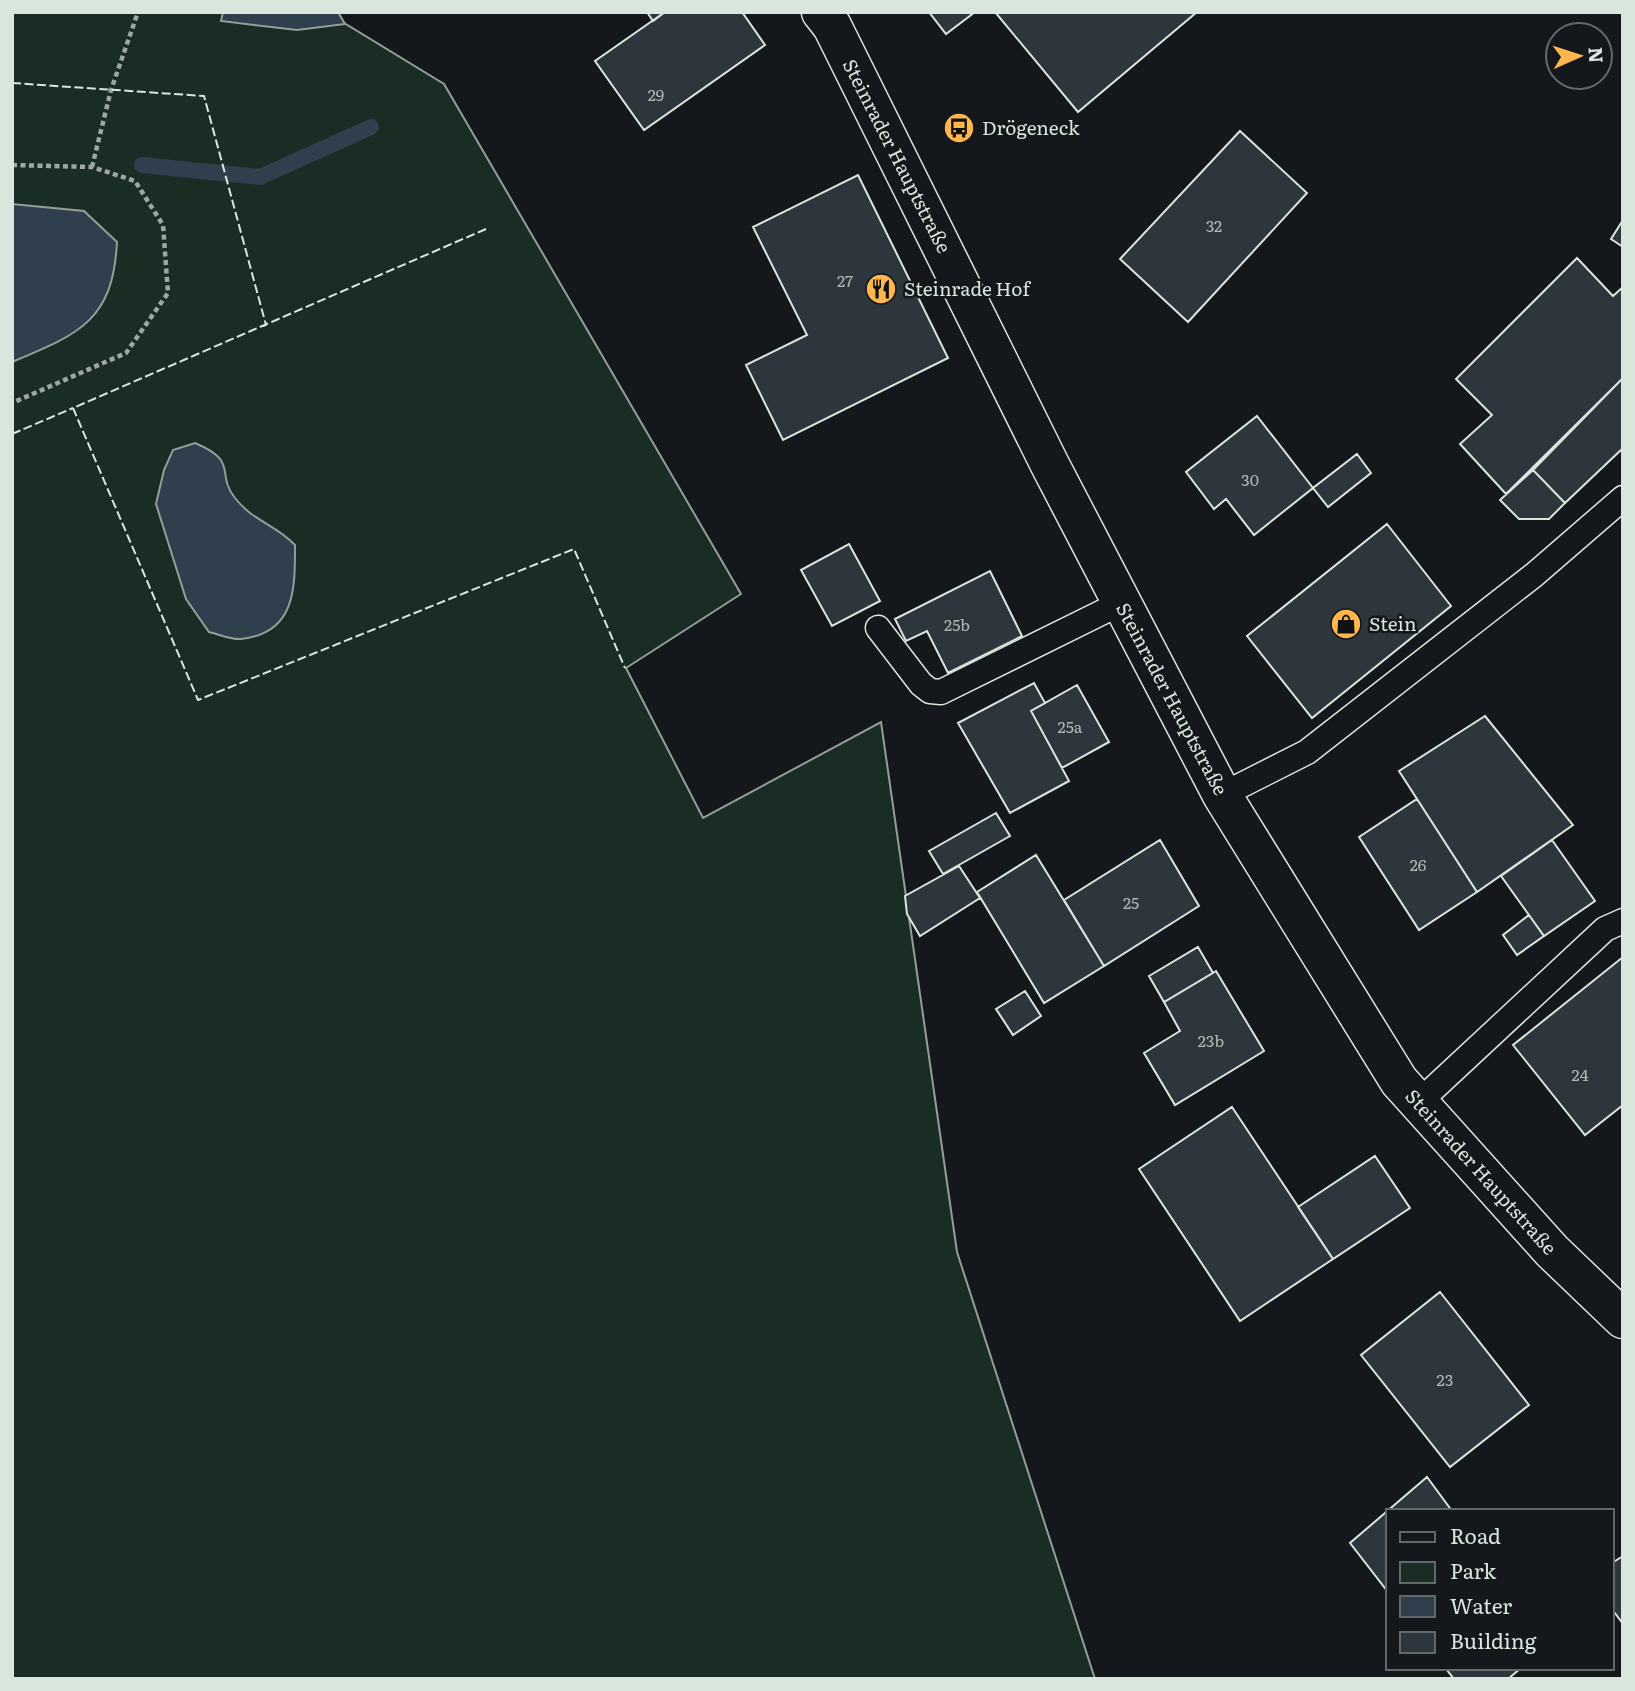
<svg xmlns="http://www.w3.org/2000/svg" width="1635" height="1691" viewBox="0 0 1635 1691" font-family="Literata,serif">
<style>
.green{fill:#1a2d24;stroke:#939e99;stroke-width:2}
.water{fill:#2f3f4d;stroke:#939e99;stroke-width:2}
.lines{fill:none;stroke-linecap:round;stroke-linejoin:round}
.stream{stroke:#2f3f4d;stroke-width:16}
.building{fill:#2c363c;stroke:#d8e6dc;stroke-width:2}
.lane-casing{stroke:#d8e6dc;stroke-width:27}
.secondary-casing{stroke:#d8e6dc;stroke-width:41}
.path{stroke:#9da8a2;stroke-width:4.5;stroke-dasharray:5 3.5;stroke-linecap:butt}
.lane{stroke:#14181c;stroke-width:24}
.secondary{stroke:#14181c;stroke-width:38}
.fence{stroke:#d8e6dc;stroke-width:2;stroke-dasharray:9 3.5;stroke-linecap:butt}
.labels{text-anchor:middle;stroke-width:5;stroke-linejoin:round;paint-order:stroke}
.number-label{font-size:16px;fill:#adbab4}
.poi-label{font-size:19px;fill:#d8e6dc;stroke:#14181c;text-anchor:start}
.street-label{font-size:19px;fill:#d8e6dc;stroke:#14181c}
</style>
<rect width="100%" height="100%" fill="#14181c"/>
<path class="green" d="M 12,12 L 326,12 L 444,84 L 741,594 L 626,668 L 703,818 L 881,722 L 957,1252 L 1095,1679 L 12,1679 Z"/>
<path class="water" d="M 223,12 L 338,12 L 345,24 L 297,30 L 221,21 Z
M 12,204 L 84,211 L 117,242 C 113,321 79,334 12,362 Z
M 195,443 C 240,462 215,473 235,498 C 255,523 274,523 295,545 C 295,588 296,633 241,639 C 232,640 218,634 209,632 L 186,599 L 156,504 L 164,470 L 173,450 Z"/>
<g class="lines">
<path class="stream" d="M 142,165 L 260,177 L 371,127"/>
</g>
<path class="building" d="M 647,12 L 665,12 L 653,21 Z
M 665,12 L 742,12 L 765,45 L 644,130 L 595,61 Z
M 929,12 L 975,12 L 946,34 Z
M 995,12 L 1197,12 L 1078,112 Z
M 1240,131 L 1307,193 L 1188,322 L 1120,259 Z
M 858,175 L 948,358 L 783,440 L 746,365 L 807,335 L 753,227 Z
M 1623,220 L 1623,247 L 1611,239 Z
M 1577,258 L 1613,296 L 1623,287 L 1623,378 L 1506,494 L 1460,444 L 1492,415 L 1456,379 Z
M 1623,378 L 1623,448 L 1565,503 L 1533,470 Z
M 1257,416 L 1313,488 L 1254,535 L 1226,499 L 1214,509 L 1186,472 Z
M 1357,454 L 1371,473 L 1328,507 L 1313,488 Z
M 1533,470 L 1565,503 L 1549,519 L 1519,519 L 1500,500 Z
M 1387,524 L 1451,606 L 1312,718 L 1247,636 Z
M 849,544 L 880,601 L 832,626 L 801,570 Z
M 990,571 L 1022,636 L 948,673 L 927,631 L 906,641 L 895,619 Z
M 1034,683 L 1045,703 L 1031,711 L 1069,781 L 1010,813 L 958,723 Z
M 1077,685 L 1109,742 L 1062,768 L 1031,711 Z
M 1485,716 L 1573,825 L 1477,892 L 1399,771 Z
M 1417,799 L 1477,892 L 1419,930 L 1359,837 Z
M 996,813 L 1010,836 L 943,874 L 929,851 Z
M 1160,840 L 1199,906 L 1104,966 L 1064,900 Z
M 1552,840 L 1595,901 L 1544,936 L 1501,876 Z
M 1036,855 L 1104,966 L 1044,1003 L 977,892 Z
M 959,866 L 980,898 L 920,936 L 907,914 L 905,896 Z
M 1529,915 L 1544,936 L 1517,955 L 1503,935 Z
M 1198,947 L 1213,973 L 1164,1002 L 1149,976 Z
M 1623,957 L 1623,1105 L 1585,1135 L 1513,1045 Z
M 1216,971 L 1264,1051 L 1175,1105 L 1144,1053 L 1180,1031 L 1164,1002 Z
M 1025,991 L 1041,1016 L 1013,1035 L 996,1009 Z
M 1232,1107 L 1333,1259 L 1240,1321 L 1139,1169 Z
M 1375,1156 L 1410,1208 L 1333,1259 L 1298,1207 Z
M 1440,1292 L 1529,1405 L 1450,1467 L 1361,1355 Z
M 1427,1477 L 1452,1511 L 1388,1511 L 1388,1592 L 1350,1543 Z
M 1623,1556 L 1623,1624 L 1612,1609 L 1612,1563 Z
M 1449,1668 L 1521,1668 L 1508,1679 L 1454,1679 L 1447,1670 Z"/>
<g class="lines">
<g class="lane-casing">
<path id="lane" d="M 878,628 L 921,684 L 930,691 L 941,692 L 1121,603
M 1222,795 L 1307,752 L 1534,575 L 1623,498
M 1419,1102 L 1605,929 L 1623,921"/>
</g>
<g class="secondary-casing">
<path id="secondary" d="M 821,12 L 832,26 L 1050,465 L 1222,795 L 1399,1081 L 1552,1251 L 1623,1319"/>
</g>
<path class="path" d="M 12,165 L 92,167 L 135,181 L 163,225 L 168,293 L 126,353 L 12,403
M 92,167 L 111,90 L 138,12"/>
<use href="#lane" class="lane"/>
<use href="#secondary" class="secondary"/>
<path class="fence" d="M 12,83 L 204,96 L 266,325 L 263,326
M 486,229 L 73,408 L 198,700 L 574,549 L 625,668
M 12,434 L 73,408"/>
</g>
<defs>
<g id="bus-disc" transform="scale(1.575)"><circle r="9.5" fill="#ffb74d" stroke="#14181c"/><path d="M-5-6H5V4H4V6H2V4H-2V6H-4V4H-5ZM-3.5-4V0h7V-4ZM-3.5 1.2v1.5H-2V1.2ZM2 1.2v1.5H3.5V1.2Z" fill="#111"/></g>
<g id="restaurant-disc" transform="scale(1.575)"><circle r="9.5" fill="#ffb74d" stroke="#14181c"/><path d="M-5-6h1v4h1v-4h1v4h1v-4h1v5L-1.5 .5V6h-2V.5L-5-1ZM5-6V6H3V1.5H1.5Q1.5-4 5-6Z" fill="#111"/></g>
<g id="shop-disc" transform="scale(1.575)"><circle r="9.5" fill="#ffb74d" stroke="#14181c"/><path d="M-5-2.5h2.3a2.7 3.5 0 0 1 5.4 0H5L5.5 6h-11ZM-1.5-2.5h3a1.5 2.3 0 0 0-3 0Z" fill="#111"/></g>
</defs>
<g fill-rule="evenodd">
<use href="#bus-disc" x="959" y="128"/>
<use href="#restaurant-disc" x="881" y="289"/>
<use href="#shop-disc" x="1346" y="624"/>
</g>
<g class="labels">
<g class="number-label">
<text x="656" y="101">29</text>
<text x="1214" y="232">32</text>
<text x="845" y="287">27</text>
<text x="1250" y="486">30</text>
<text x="957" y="631">25b</text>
<text x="1070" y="733">25a</text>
<text x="1418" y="871">26</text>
<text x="1131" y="909">25</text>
<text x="1211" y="1047">23b</text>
<text x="1580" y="1081">24</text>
<text x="1445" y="1386">23</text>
</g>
<g class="poi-label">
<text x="982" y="135">Drögeneck</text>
<text x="904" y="296">Steinrade Hof</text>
<text x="1369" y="631">Stein</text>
</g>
<g class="street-label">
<text transform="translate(897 156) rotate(63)" y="7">Steinrader Hauptstraße</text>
<text transform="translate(1172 699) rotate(62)" y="7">Steinrader Hauptstraße</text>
<text transform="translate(1481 1172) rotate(48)" y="7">Steinrader Hauptstraße</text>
</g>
</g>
<rect width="1635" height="1691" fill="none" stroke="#d8e6dc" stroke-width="28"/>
<rect x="1386" y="1509" width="228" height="161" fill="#14181c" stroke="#626a69" stroke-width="2"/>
<rect x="1400" y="1532" width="35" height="10" fill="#14181c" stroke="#626a69" stroke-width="2"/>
<text x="1450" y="1544" font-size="21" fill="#d8e6dc">Road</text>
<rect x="1400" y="1562" width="35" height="21" fill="#1a2d24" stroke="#626a69" stroke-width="2"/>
<text x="1450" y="1579" font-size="21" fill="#d8e6dc">Park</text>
<rect x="1400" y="1596" width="35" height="21" fill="#2f3f4d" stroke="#626a69" stroke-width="2"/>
<text x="1450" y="1614" font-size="21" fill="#d8e6dc">Water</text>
<rect x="1400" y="1632" width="35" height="21" fill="#2c363c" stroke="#626a69" stroke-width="2"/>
<text x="1450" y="1649" font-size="21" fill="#d8e6dc">Building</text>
<g transform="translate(1579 56) rotate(87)"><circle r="33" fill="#14181c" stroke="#626a69" stroke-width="2"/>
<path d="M0-5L12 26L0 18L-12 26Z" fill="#ffb74d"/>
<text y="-10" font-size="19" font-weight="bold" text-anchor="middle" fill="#d8e6dc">N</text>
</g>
</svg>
